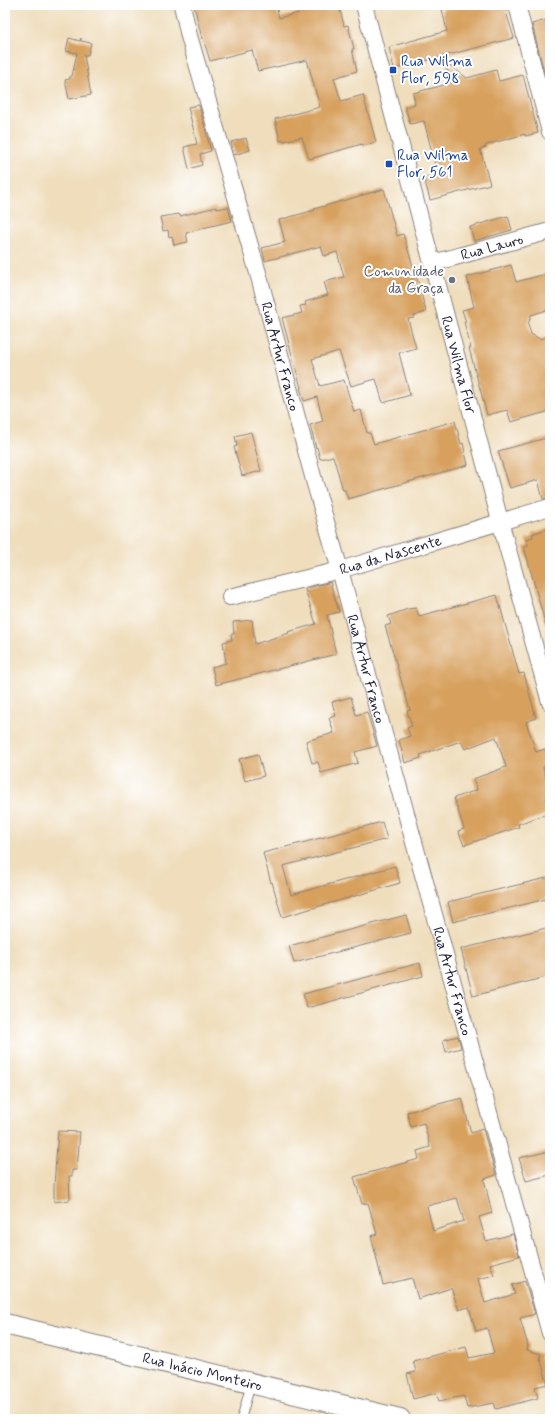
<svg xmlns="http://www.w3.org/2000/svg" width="555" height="1424" viewBox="0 0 555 1424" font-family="Mynerve,sans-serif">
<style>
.building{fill:#d7a05d;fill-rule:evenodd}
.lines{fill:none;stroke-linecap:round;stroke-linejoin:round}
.service-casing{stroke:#88807b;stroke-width:10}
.minor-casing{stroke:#88807b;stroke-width:18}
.tertiary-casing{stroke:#88807b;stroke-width:22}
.service{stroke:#fff;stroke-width:8}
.minor{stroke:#fff;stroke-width:16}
.tertiary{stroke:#fff;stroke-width:20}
.transit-dot{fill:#1a4fb4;stroke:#fff;stroke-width:1.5}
.worship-dot{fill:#6b7280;stroke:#fff;stroke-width:1.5}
.labels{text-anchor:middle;stroke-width:4;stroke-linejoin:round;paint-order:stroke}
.transit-label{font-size:15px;fill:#164399;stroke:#fff;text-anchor:start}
.street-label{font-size:15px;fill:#22223b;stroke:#fff}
.worship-label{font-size:15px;fill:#5b616d;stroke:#fff;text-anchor:end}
</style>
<rect width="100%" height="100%" fill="#fff"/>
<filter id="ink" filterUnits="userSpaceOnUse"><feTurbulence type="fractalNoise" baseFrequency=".025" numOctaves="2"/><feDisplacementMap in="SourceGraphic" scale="8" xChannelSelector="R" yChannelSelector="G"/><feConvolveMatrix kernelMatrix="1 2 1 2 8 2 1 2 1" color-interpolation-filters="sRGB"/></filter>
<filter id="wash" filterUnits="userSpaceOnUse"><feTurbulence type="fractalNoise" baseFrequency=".012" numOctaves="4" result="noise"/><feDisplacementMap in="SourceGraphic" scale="16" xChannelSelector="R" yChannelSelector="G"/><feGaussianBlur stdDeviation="0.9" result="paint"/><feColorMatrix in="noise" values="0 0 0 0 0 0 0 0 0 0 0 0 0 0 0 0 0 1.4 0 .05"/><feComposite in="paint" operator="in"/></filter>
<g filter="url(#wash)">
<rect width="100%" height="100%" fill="#efddbb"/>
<g id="blocks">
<path class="building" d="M 194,5 L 276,5 L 279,18 L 317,8 L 317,5 L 339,5 L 344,26 L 348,25 L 354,49 L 352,49 L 357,71 L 334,78 L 341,101 L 363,95 L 376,142 L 363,146 L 362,144 L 309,159 L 302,137 L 284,141 L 283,140 L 280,141 L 275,119 L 320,107 L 307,60 L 258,71 L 252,50 L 210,61 L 203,38 L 202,39 Z
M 457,5 L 504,5 L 514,38 L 394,69 L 389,47 L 447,31 L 442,9 Z
M 550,19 L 550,80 L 546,80 L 532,24 Z
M 69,38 L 80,41 L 81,38 L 81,41 L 91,43 L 88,55 L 84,55 L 91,95 L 69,99 L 65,80 L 70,79 L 70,76 L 72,76 L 77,53 L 66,51 Z
M 445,62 L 467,78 L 496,70 L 499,81 L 523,75 L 538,133 L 525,136 L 525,134 L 486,145 L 486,147 L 480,149 L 490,184 L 430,200 L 424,178 L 435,174 L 432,165 L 435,164 L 424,121 L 410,124 L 405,107 L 415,104 L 413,93 L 448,84 L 448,83 L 451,82 Z
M 199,105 L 211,151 L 200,154 L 202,165 L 189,169 L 184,147 L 197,144 L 188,107 Z
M 246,138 L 250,150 L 234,155 L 231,142 Z
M 384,189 L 397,236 L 403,234 L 419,285 L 426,312 L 414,316 L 414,318 L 408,319 L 416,348 L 399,353 L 410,395 L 383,403 L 376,379 L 351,386 L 339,351 L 312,359 L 320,386 L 344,380 L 354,412 L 361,410 L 367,433 L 370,433 L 374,444 L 455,421 L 461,444 L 463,443 L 468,465 L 348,499 L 345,490 L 343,490 L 333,456 L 320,459 L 317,447 L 316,448 L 310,425 L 323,421 L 317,397 L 304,401 L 300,388 L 301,388 L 282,318 L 302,313 L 300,306 L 306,305 L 305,302 L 328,295 L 324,282 L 344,277 L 337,252 L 324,256 L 321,246 L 265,261 L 262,248 L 285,242 L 279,220 L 315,210 L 314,209 Z
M 216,207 L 217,209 L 228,207 L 232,221 L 203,228 L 186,233 L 188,242 L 174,245 L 172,236 L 169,237 L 168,230 L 163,231 L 160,217 L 179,214 L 180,216 Z
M 508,216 L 512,230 L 474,241 L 470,227 Z
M 511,265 L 516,282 L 550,273 L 550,309 L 531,315 L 528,325 L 531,334 L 540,339 L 550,336 L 550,411 L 511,422 L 507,410 L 487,415 L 469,348 L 471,348 L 464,322 L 466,322 L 462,310 L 474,307 L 467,277 Z
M 251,432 L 261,471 L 242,476 L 234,447 L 237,446 L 235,436 Z
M 550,437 L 550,498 L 543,499 L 538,480 L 510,488 L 498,451 Z
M 550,528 L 550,625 L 546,626 L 524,547 L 528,546 L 526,539 L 533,537 L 532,534 Z
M 330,582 L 339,612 L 327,615 L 336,654 L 216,685 L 212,667 L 226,663 L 223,642 L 232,640 L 231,634 L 234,634 L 233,622 L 252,620 L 255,644 L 289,633 L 288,632 L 316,624 L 305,589 Z
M 497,595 L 519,674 L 524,673 L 536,718 L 526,722 L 536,752 L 545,749 L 549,764 L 543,767 L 550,792 L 550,796 L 546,798 L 550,813 L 518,824 L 519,827 L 464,845 L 458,831 L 464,829 L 454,798 L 477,790 L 473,779 L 506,767 L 496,737 L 465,749 L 461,741 L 420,755 L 421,758 L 405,763 L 399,740 L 410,736 L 407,728 L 412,726 L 407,711 L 410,710 L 385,626 L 391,624 L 388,616 L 408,609 L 416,608 L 419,616 Z
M 351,697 L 356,715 L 367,712 L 377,746 L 355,752 L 358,763 L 321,773 L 318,762 L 312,763 L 306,741 L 334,733 L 329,718 L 336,716 L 332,702 Z
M 258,754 L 264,776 L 245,781 L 239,759 Z
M 382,822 L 387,839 L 283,866 L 291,895 L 395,866 L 400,883 L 282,917 L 272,882 L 271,883 L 263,853 Z
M 550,877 L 550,898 L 453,922 L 448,902 Z
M 406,915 L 411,933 L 294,963 L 289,946 Z
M 550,927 L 550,976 L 473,996 L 461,949 Z
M 420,963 L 423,976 L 307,1008 L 303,994 Z
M 458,1036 L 461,1048 L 446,1052 L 443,1040 Z
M 462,1098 L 471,1133 L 483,1129 L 496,1175 L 484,1179 L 492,1213 L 479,1217 L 486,1241 L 513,1234 L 519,1256 L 490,1264 L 494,1275 L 478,1279 L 485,1303 L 515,1294 L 512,1285 L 525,1281 L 535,1314 L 520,1318 L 528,1346 L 527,1350 L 541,1354 L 540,1358 L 548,1384 L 535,1387 L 538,1398 L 496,1409 L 494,1403 L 467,1408 L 464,1396 L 439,1401 L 436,1393 L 413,1399 L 407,1374 L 416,1372 L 413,1361 L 466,1347 L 469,1358 L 494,1353 L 487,1328 L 476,1331 L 469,1307 L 459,1310 L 451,1288 L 418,1299 L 412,1278 L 383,1285 L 371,1236 L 377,1234 L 368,1203 L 362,1204 L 354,1177 L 419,1159 L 417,1151 L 430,1147 L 424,1123 L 411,1127 L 407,1112 ZM 457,1198 L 464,1221 L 433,1231 L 427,1206 Z
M 58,1131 L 80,1132 L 77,1170 L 72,1170 L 72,1176 L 69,1176 L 70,1200 L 54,1202 L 54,1186 Z
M 550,1151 L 550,1175 L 526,1181 L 519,1158 Z"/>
</g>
</g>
<g filter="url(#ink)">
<use href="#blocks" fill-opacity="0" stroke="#88807b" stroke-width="1"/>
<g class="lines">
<g class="service-casing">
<path id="service" d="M 241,1419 L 251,1384"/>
</g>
<g class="minor-casing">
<g id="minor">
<path id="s1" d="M 182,5 L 189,36 L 258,273 L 315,484 L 340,570 L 381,723 L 550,1333"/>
<path id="s2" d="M 364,5 L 500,521 L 550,702"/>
<path d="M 517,5 L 550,132"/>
<path id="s3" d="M 433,263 L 550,231"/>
<path id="s4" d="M 230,597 L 340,570 L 550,507"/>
</g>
</g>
<g class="tertiary-casing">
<g id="tertiary">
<path id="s5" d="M 5,1324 L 400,1419"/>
</g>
</g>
<use href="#service" class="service"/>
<use href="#minor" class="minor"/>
<use href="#tertiary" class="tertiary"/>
</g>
</g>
<g class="transit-dot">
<rect x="389" y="66" width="8" height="8" rx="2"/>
<rect x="385" y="160" width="8" height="8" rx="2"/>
</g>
<circle class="worship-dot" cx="452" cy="280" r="4"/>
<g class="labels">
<g class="transit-label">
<text x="401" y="66">Rua Wilma<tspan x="401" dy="17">Flor, 598</tspan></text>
<text x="397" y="160">Rua Wilma<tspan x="397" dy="17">Flor, 561</tspan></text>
</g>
<g class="street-label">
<text dy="5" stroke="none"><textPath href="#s3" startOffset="61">Rua Lauro</textPath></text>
<text dy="5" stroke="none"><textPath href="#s1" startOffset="365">Rua Artur Franco</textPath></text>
<text dy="5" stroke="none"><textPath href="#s2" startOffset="372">Rua Wilma Flor</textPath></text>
<text dy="5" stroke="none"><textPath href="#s4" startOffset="166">Rua da Nascente</textPath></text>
<text dy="5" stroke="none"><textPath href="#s1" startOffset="689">Rua Artur Franco</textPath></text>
<text dy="5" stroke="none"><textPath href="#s1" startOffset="1013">Rua Artur Franco</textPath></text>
<text dy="5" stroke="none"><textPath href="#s5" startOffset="203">Rua Inácio Monteiro</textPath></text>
</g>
<g class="worship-label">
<text x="444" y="276">Comunidade<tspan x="444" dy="17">da Graça</tspan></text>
</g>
</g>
<rect width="555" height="1424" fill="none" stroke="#fff" stroke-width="20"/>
</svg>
